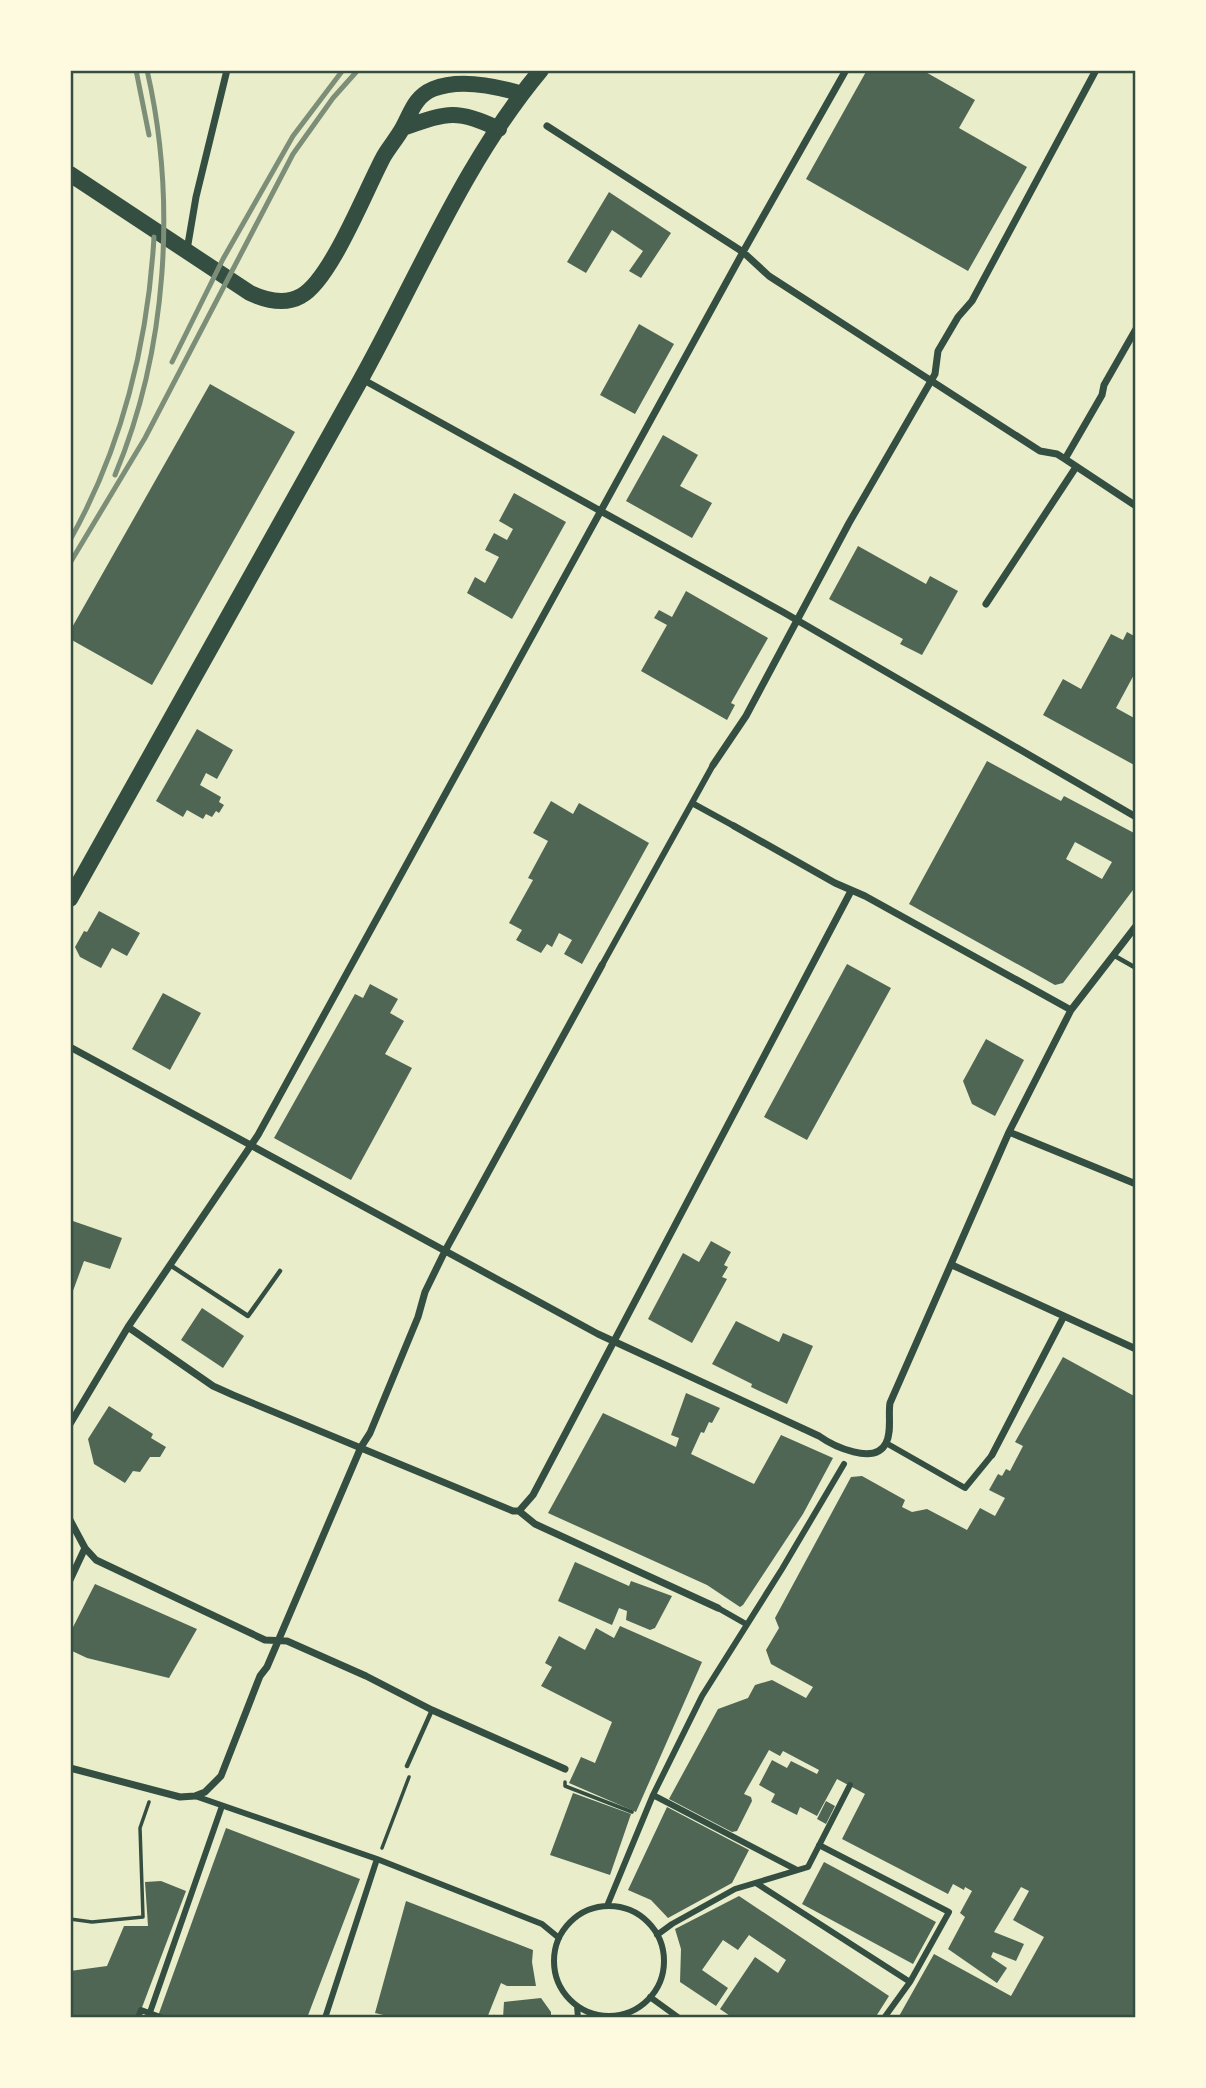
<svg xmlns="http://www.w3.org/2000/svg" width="1206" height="2088" viewBox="0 0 1206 2088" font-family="Quicksand,sans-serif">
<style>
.building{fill:#4f6655;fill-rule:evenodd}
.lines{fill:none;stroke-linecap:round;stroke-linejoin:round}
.path{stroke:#344e41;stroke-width:3.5}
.service{stroke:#344e41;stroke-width:4.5}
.pedestrian{stroke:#344e41;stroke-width:6}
.minor{stroke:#344e41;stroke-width:7}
.trunk{stroke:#344e41;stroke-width:16}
.rail{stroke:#7c8e77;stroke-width:5}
.neatline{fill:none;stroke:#344e41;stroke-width:2.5}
</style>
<rect width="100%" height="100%" fill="#e9edc9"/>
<path class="building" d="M 867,70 L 922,70 L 975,100 L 959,128 L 1027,167 L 968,271 L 806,179 Z
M 609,192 L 671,233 L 641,278 L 629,271 L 643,251 L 612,230 L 586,273 L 567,262 Z
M 639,324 L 674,344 L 635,414 L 600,395 Z
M 210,384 L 295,432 L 152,685 L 70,639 L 70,631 Z
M 663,435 L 698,455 L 680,486 L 712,503 L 692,538 L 626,501 Z
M 514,493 L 566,522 L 512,619 L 467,593 L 475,577 L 485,583 L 499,557 L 485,550 L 494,533 L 507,540 L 513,529 L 499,521 Z
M 858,546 L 926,584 L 930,576 L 958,591 L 922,655 L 900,644 L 903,639 L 829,599 Z
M 686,591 L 768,638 L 731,703 L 735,705 L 727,720 L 641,671 L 667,625 L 654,618 L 659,610 L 672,617 Z
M 1127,632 L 1136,637 L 1136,671 L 1116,708 L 1136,719 L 1136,766 L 1043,715 L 1063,679 L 1081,689 L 1111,634 L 1123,640 Z
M 197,729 L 233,750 L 217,779 L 206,773 L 200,785 L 221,797 L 219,802 L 224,805 L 219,813 L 216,811 L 212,817 L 206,814 L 203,819 L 187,810 L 183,817 L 156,801 Z
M 987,761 L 1061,801 L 1064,796 L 1136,834 L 1136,886 L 1063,983 L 1055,985 L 909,904 ZM 1075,842 L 1112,862 L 1102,879 L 1066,859 Z
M 551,801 L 573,814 L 579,803 L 649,843 L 582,964 L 564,954 L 572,940 L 559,933 L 552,947 L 547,944 L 541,953 L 516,940 L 522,930 L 509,923 L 533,880 L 528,878 L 548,841 L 533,833 Z
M 99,911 L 140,933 L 127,956 L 112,948 L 101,968 L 80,957 L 75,947 L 84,931 L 87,932 Z
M 847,964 L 891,988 L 807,1140 L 764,1117 Z
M 370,984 L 398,999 L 390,1013 L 404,1021 L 385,1054 L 412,1068 L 351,1180 L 274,1138 L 355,994 L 363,998 Z
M 163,993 L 201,1013 L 170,1070 L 132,1049 Z
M 986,1039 L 1024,1060 L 995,1116 L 972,1104 L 963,1081 Z
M 70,1220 L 122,1238 L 110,1269 L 84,1261 L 70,1299 Z
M 711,1241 L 731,1252 L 724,1265 L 728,1267 L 722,1277 L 727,1279 L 692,1343 L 648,1319 L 683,1253 L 699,1262 Z
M 202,1308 L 244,1336 L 223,1368 L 181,1340 Z
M 736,1321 L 779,1342 L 783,1333 L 813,1346 L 787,1404 L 751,1387 L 752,1384 L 712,1364 Z
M 1063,1357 L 1136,1397 L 1136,2018 L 898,2018 L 934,1954 L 1011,1996 L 1044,1937 L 1013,1920 L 1029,1891 L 1021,1887 L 994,1932 L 1024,1944 L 1016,1961 L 993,1952 L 991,1957 L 1007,1968 L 997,1983 L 948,1949 L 965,1917 L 960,1913 L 972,1891 L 965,1887 L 964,1890 L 953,1884 L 948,1894 L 842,1839 L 865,1794 L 837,1779 L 817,1816 L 800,1807 L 797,1815 L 771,1802 L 775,1794 L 759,1785 L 772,1760 L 787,1768 L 791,1761 L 817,1774 L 819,1770 L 783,1751 L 780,1756 L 769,1750 L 744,1794 L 751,1797 L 752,1801 L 737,1831 L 732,1832 L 669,1799 L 718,1709 L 748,1698 L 755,1685 L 772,1680 L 806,1698 L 813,1687 L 771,1664 L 766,1650 L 779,1628 L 775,1618 L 851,1477 L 862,1476 L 905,1500 L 902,1507 L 912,1512 L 927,1509 L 967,1530 L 980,1508 L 995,1516 L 1005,1498 L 989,1490 L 998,1474 L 1002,1476 L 1006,1469 L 1010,1471 L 1023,1446 L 1015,1442 Z
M 686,1393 L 720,1408 L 712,1423 L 709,1422 L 704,1433 L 701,1432 L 691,1454 L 754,1484 L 781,1435 L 833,1458 L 803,1514 L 743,1605 L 740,1607 L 707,1585 L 548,1513 L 603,1413 L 676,1447 L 679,1438 L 671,1435 Z
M 109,1406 L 153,1434 L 151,1438 L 166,1447 L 160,1457 L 150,1457 L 140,1472 L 133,1471 L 125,1483 L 94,1464 L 88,1439 Z
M 575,1562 L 629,1586 L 631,1581 L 672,1596 L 655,1628 L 650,1630 L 626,1620 L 627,1611 L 619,1608 L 612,1625 L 558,1601 Z
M 95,1584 L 197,1629 L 169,1678 L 87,1658 L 70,1650 L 70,1633 Z
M 620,1626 L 702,1662 L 636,1812 L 569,1783 L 581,1757 L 595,1763 L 612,1722 L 541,1686 L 552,1667 L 545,1663 L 559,1636 L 585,1650 L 596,1628 L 614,1638 Z
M 573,1793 L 631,1814 L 610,1875 L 550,1855 Z
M 826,1801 L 835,1806 L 826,1824 L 817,1819 Z
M 667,1807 L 749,1850 L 732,1883 L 668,1918 L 651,1900 L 628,1890 Z
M 226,1828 L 360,1879 L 307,2018 L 163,2018 L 158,2016 Z
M 824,1862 L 936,1922 L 913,1964 L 802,1904 Z
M 161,1881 L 186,1891 L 138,2018 L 70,2018 L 70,1971 L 107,1966 L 124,1926 L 148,1926 L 145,1882 Z
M 739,1896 L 889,1996 L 875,2018 L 733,2018 L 720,2009 L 755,1957 L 778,1973 L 786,1960 L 749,1935 L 738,1950 L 723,1940 L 702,1970 L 728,1988 L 716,2006 L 680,1982 L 681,1949 L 675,1929 Z
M 406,1901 L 533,1950 L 532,1962 L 536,1986 L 507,1986 L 501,1983 L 487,2018 L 396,2018 L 375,2013 Z
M 541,1998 L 551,2012 L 551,2018 L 503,2018 L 504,2002 Z"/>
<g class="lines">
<path class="path" d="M 565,1782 L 565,1786 L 632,1812
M 382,1848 L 409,1777
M 70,1919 L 92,1922 L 143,1917 L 140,1828 L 149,1802"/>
<path class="service" d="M 1113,955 L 1136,968
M 170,1265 L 248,1316 L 280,1271
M 407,1766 L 432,1710
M 494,2018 L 494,2017"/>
<path class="pedestrian" d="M 692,803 L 734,826
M 602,965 L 713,765
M 886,1443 L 965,1488 L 992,1455
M 718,1608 L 746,1624
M 653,1795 L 797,1870
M 195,1796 L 377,1859 L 542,1924 L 559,1938
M 756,1883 L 910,1982 L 949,1912 L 819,1845
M 607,1906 L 653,1795 L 702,1696 L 782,1569 L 844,1464
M554 1961a55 55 0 1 1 110 0a55 55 0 1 1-110 0Z
M 657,1935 L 672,1924 L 735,1889 L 808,1867 L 850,1785
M 650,1997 L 679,2018
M 577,2006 L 578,2018
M 138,2018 L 141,2010 L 163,2018
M 148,2018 L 222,1806
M 325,2018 L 377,1859
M 884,2018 L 910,1982"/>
<path class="minor" d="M 547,126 L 743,252 L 769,276 L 1040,451 L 1057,454 L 1065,459 L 1136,506
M 187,250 L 196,197 L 227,70
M 362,379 L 783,612 L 1136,817
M 1065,459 L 1102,395 L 1104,385 L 1136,329
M 986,604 L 1076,467
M 713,765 L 746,716 L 849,523 L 935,374 L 938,351 L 958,317 L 972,301 L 1096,70
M 734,826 L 835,883 L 865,896 L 1071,1010
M 70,1047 L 598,1334 L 819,1436 C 833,1446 875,1466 886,1443 C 892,1432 888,1415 890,1403 L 1009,1132 L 1038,1075 L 1071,1010 L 1136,926
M 1009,1132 L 1136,1184
M 952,1265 L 1136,1349
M 128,1327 L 213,1386 L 233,1395 L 513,1511 L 519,1511 L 535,1524 L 718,1608
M 70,1424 L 128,1327 L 258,1135 L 743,252 L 846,70
M 992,1455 L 1064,1316
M 519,1511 L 533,1495 L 851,891
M 70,1520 L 85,1548 L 96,1560 L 265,1640 L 287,1641 L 366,1676 L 432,1710 L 565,1769
M 70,1580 L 85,1548
M 70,1768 L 180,1797 L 195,1796 L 205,1792 L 221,1776 L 260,1676 L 267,1667 L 361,1447 L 370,1433 L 418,1317 L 425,1292 L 445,1251 L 602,965"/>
<path class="trunk" d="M 403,128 C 446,113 456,108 499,129
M 70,174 L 250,293 C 265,300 285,305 301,296 C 331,280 366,189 384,156 C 390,146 397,138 402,129 C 411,113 414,97 433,89 C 460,78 496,86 522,94
M 70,899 C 166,726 264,554 360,381 C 418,277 464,162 541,70"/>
<path class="rail" d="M 136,70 L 149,135
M 172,362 L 223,259 L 293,136 L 343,70
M 115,475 C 167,351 177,201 147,70
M 70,540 C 122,448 148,342 154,237
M 70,563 L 145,438 L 293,154 L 333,98 L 358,70"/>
</g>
<rect width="1206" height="2088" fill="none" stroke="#fefae0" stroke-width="144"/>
<rect x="72" y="72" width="1062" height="1944" class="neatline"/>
</svg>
